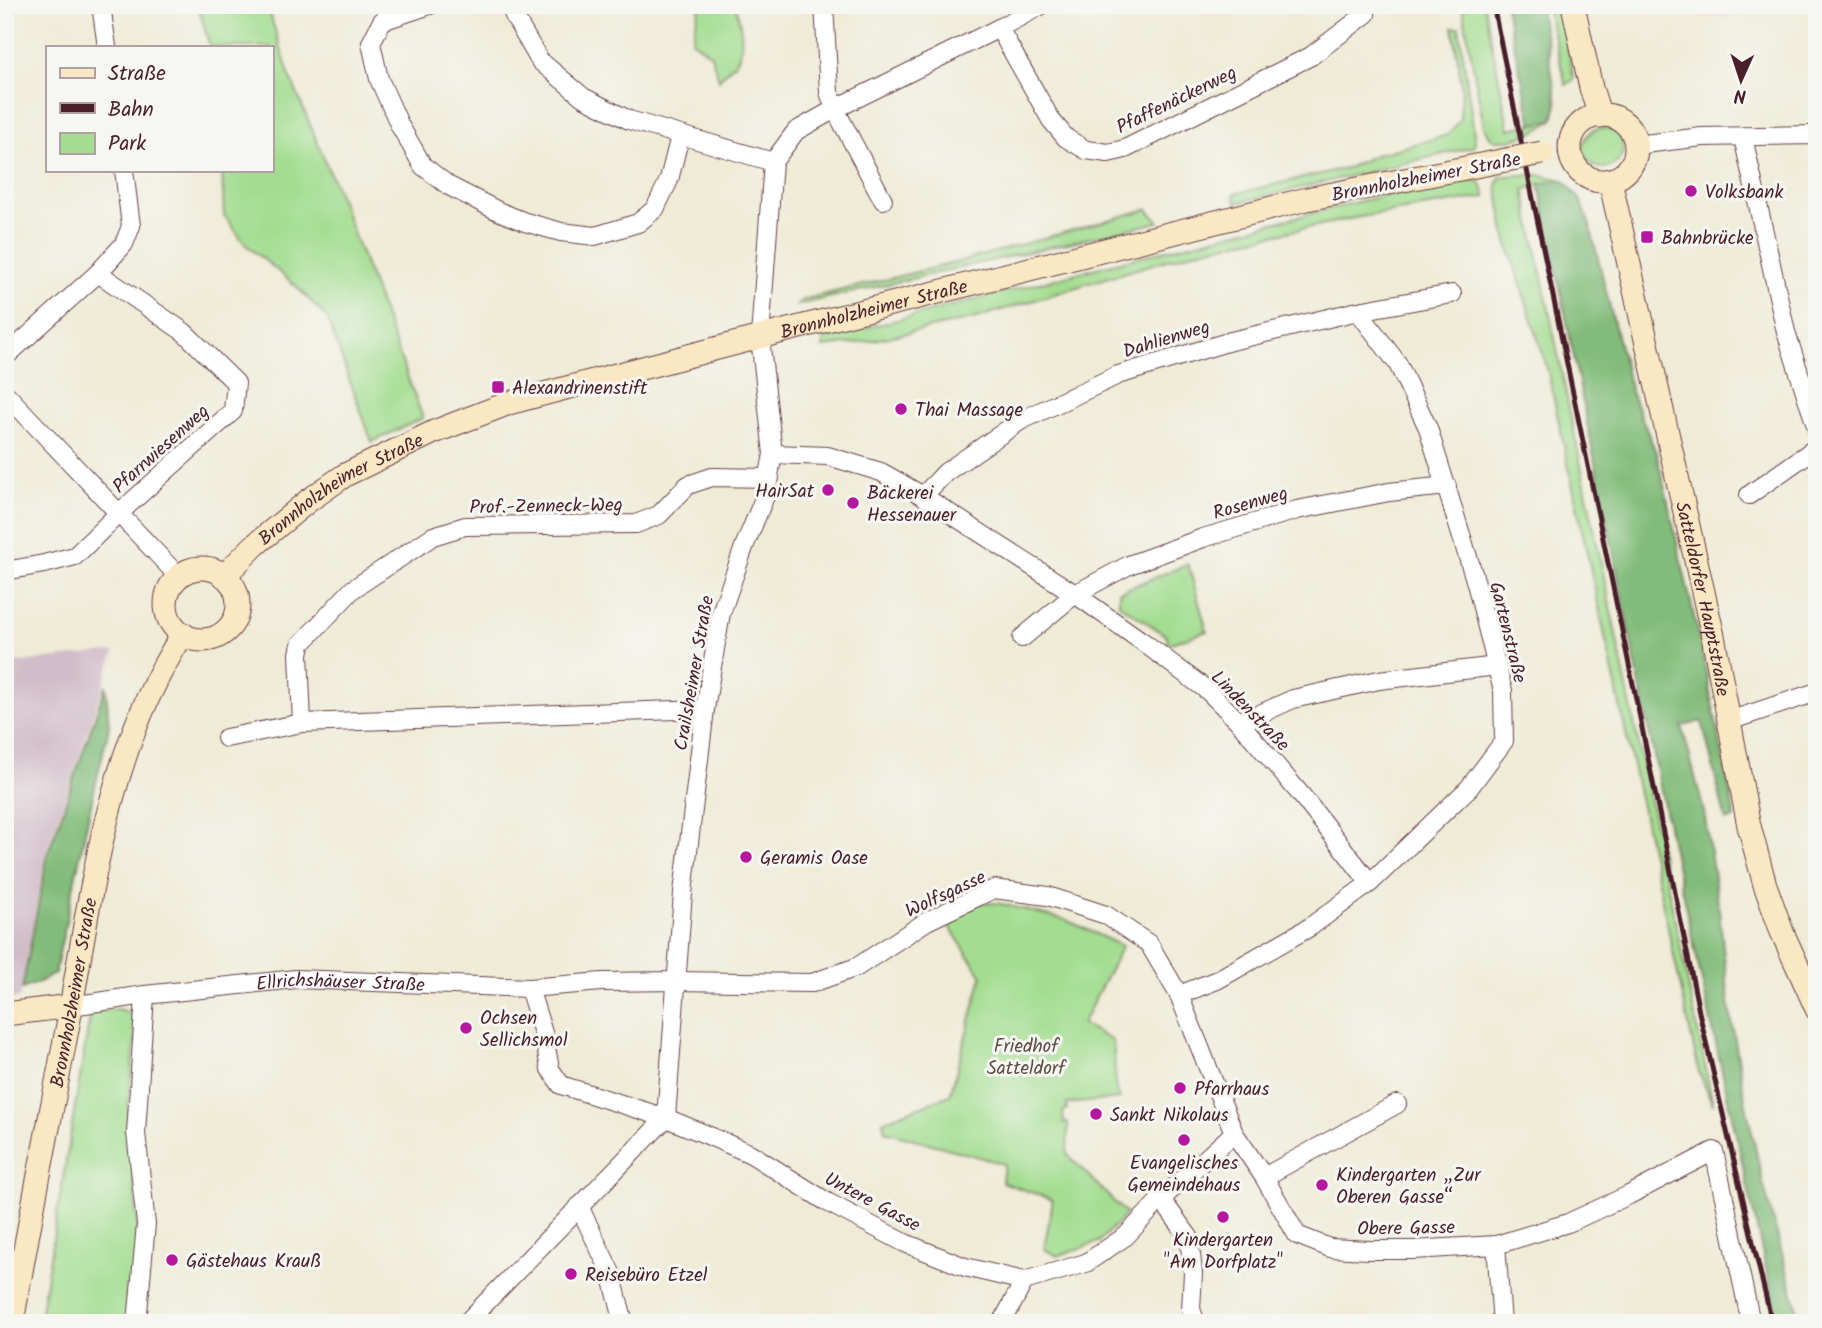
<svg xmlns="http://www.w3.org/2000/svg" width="1822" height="1328" viewBox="0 0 1822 1328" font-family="Kalam,sans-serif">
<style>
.built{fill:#f6cfd7}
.industrial{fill:#d1bdc9}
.green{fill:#a3dd90;stroke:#767e5e;stroke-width:2}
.forest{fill:#82bc7a;stroke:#666e52;stroke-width:2}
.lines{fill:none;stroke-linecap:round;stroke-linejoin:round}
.street-casing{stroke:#633e45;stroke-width:20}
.secondary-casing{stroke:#633e45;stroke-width:25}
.street{stroke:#fff;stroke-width:18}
.secondary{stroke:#fae7c3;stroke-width:23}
.rail{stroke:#4a1f2b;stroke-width:5}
.secondary-bridge-casing{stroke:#633e45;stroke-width:25;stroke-linecap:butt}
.secondary-bridge{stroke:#fae7c3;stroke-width:23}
.poi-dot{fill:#b5179e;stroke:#f6f6f2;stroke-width:2.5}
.labels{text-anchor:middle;stroke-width:6;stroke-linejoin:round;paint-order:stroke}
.street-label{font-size:19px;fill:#4a1f2b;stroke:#f6f6f2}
.poi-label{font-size:19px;fill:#4a1f2b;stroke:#f6f6f2;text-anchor:start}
.park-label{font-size:19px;fill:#604e44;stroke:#f6f6f2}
</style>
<rect width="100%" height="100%" fill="#f6f6f2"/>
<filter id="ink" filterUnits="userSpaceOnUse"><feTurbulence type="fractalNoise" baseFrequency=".0143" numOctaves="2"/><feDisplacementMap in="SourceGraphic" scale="14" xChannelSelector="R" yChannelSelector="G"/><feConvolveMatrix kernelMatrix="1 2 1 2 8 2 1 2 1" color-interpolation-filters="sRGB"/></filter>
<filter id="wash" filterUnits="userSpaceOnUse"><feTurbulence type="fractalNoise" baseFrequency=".00686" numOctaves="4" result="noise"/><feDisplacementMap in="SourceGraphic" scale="28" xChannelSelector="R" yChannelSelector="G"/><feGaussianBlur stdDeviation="1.57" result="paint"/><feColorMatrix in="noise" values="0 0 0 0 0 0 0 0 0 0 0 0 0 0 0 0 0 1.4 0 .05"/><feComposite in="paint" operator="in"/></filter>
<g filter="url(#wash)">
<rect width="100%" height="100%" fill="#efebd6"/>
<path class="built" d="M 1598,5 L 1731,5 L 1729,17 L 1599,9 Z"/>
<path class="industrial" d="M 115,651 L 46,853 L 19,998 L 5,1000 L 5,664 Z"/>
<path class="green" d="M 198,5 L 267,5 L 289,74 L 337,190 L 423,418 L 372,442 L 327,318 L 295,285 L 245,244 L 224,215 L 222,170 L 271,170 L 271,47 L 210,47 Z
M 700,5 L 735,5 C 740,21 745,41 738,58 C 734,65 724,73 719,80 L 711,55 L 692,40 Z
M 1462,5 L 1484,5 L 1509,129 L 1553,120 L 1536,131 L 1510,140 L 1494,140 L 1491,138 L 1484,126 Z
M 1546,5 L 1559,5 L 1574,79 L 1566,85 Z
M 1453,27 L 1459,27 L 1475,141 L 1473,147 L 1236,203 L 1234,194 L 1350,167 L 1375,155 L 1448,135 L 1460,119 L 1462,88 Z
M1583 148a20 20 0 1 1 40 0a20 20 0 1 1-40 0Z
M 1517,175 L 1540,175 L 1563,180 L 1539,184 L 1524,190 L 1713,1105 L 1699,1072 L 1547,367 L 1506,239 L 1497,185 L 1500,177 Z
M 1459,178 L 1469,179 L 1480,182 L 1486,197 L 1360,217 L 1204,249 L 1106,278 L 973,319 L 865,342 L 823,347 L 823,339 C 1035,285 1246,227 1459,178 Z
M 1148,209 L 1159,222 L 797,305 L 802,300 L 966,260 Z
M 1188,564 L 1207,631 L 1168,644 L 1167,636 L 1119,604 L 1119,592 Z
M 980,902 L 1002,904 L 1066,920 L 1122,946 L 1082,1024 L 1113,1041 L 1116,1088 L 1120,1099 L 1067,1104 L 1067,1109 L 1063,1111 L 1064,1123 L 1068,1123 L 1067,1154 L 1126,1214 L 1099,1242 L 1057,1256 L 1044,1249 L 1053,1200 L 1002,1182 L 1004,1164 L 885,1131 L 883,1121 L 950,1095 L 982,976 L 945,920 Z
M 119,1009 L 138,1016 L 128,1104 L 139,1243 L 133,1323 L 39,1323 L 91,1011 Z"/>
<path class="forest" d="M 1505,5 L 1539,5 L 1546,38 L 1557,104 L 1553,120 L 1532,124 Z
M 1563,180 L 1580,199 L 1589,222 L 1631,392 L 1657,455 L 1701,647 L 1735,818 L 1726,821 L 1702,721 L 1682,726 L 1704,812 L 1719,910 L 1730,1011 L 1747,1110 L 1763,1183 L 1801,1323 L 1778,1323 L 1675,860 L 1539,184 Z
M 106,685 L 109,727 L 93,795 L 55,973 L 44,980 L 22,989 L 48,853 Z"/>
</g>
<g filter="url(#ink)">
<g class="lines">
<g class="street-casing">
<g id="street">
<path d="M 101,5 L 107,47"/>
<path d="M 430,5 L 382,21 L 371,43 L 379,79 L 400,126 L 423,166 L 449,186 L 498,211 L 525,222 L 561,232 L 595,236 L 638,223 L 655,209 L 669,180 L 680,136"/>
<path d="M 510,5 L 515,18 L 540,61 L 583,97 L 629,120 L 773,162"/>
<path d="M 824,5 L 829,92 L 835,109 L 883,200"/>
<path d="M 999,28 L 1051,120 L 1066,138 L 1086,150 L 1108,153 L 1125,149 L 1311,56 L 1366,14 L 1365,5"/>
<path d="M 1743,137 L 1786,332 L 1817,429"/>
<path d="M 1636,145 L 1702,137 L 1817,135"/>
<path d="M 5,357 L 98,273 L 124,244 L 131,226 L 124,170"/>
<path d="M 5,393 L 179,577"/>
<path d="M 773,454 L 828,456 L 881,472 L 923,496 L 1075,594 L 1143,642 L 1208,691 L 1240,723 L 1302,796 L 1370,883"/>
<path d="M 1749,495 L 1817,447"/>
<path d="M 923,496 L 946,472 L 1020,421 L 1118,375 L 1231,341 L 1358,311 L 1452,294"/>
<path d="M 5,571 L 44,564 L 75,556 L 118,514 L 233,411 L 236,383 L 184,332 L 98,273"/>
<path d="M 1022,638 L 1075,594 L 1129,565 L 1203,538 L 1297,510 L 1389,492 L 1447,486"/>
<path d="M 1729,721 L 1817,692"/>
<path d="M 302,723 L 299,654 L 301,644 L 353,589 L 433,536 L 465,526 L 636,524 L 659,515 L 688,485 L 712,477 L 770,478"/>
<path d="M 1240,723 L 1293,699 L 1379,680 L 1497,666"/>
<path d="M 226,738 L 302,723 L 705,709"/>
<path d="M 529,988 L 544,1036 L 550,1069 L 561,1085 L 666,1118 L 705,1134 L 751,1154 L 827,1202 L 905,1243 L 965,1267 L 1024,1281 L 1086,1263 L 1126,1236 L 1161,1199 L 1234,1133"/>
<path d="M 1179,995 L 1217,980 L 1310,927 L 1370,883 L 1469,788 L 1504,741 L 1503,691 L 1476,583 L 1428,428 L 1398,364 L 1358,311"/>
<path id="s1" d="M 71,1006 L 145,995 L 296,979 L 529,988 L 602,982 L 677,981 L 812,983 L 857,967 L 927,921 L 994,889 L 1048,896 L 1106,915 L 1149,944 L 1179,995 L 1234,1133 L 1264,1177 L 1297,1235 L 1330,1248 L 1369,1250 L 1413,1250 L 1496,1245 L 1568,1223 L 1629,1195 L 1714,1151 L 1751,1323"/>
<path d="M 1264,1177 L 1397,1104"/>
<path d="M 1161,1199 L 1189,1237 L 1193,1273 L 1191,1309 L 1196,1323"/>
<path d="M 579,1206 L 611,1273 L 624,1323"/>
<path d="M 1496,1245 L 1502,1323"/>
<path d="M 137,1323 L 146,1224 L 136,1133 L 145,995"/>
<path d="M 466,1323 L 666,1118 L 683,893 L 705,709 L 721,613 L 744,547 L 765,496 L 773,454 L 760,337 L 773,162 L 796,131 L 835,109 L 999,28 L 1042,5"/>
<path d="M 1002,1323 L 1024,1281"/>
</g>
</g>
<g class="secondary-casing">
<g id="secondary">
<path d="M 1573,5 L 1591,88 L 1600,116"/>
<circle cx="1603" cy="148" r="33"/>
<path id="s2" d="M 1610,180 L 1713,636 L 1749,826 L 1765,885 L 1782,932 L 1817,1009"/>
<circle cx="202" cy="604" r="36"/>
<path id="s3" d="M 224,576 L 255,545 L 308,501 L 345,475 L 434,432 L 509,403 L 760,337 L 1307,199 L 1506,160"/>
<path d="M 5,1014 L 71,1006"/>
<path id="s4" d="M 12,1323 C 29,1221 50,1120 69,1019 C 92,888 108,748 183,634"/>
</g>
</g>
<use href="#street" class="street"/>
<use href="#secondary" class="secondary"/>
<path class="rail" d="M 1493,5 L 1640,718 L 1699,1012 L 1772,1323"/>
<g class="secondary-bridge-casing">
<path id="secondary-bridge" d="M 1506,160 L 1542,153"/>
</g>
<use href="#secondary-bridge" class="secondary-bridge"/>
</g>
</g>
<g class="poi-dot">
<circle cx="1691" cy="191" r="7"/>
<rect x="1640" y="230" width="14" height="14" rx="3.5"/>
<rect x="491" y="380" width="14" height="14" rx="3.5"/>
<circle cx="901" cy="409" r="7"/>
<circle cx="828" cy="490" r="7"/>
<circle cx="853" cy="503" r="7"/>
<circle cx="746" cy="857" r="7"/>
<circle cx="466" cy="1028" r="7"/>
<circle cx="1180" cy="1088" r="7"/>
<circle cx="1096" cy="1114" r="7"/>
<circle cx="1184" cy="1140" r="7"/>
<circle cx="1322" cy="1185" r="7"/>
<circle cx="1223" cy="1217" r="7"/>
<circle cx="172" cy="1260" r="7"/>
<circle cx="571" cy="1274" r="7"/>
</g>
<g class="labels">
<g class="street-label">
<text transform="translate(1176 99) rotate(-26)" y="7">Pfaffenäckerweg</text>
<text transform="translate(1426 176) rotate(-11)" y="7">Bronnholzheimer Straße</text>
<text dy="7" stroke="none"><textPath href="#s3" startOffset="714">Bronnholzheimer Straße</textPath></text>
<text transform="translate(1166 338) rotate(-17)" y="7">Dahlienweg</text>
<text transform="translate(160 448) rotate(-42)" y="7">Pfarrwiesenweg</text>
<text dy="7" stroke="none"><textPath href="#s3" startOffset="147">Bronnholzheimer Straße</textPath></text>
<text transform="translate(1250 502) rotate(-16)" y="7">Rosenweg</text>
<text transform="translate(546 505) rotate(-1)" y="7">Prof.-Zenneck-Weg</text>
<text dy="7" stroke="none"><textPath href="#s2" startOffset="429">Satteldorfer Hauptstraße</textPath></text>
<text transform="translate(1509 632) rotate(76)" y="7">Gartenstraße</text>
<text transform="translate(693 673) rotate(-80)" y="7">Crailsheimer Straße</text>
<text transform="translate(1251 710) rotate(46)" y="7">Lindenstraße</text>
<text transform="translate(945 893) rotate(-25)" y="7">Wolfsgasse</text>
<text dy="7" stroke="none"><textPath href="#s1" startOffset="271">Ellrichshäuser Straße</textPath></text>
<text dy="7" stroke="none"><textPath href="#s4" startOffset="336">Bronnholzheimer Straße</textPath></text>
<text transform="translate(873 1201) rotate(28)" y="7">Untere Gasse</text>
<text transform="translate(1406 1227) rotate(-1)" y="7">Obere Gasse</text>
</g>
<g class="poi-label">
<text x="1705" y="198">Volksbank</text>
<text x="1661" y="244">Bahnbrücke</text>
<text x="512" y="394">Alexandrinenstift</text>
<text x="915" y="416">Thai Massage</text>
<text x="814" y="497" text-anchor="end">HairSat</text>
<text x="867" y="499">Bäckerei<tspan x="867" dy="22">Hessenauer</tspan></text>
<text x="760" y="864">Geramis Oase</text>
<text x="480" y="1024">Ochsen<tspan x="480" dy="22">Sellichsmol</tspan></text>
<text x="1194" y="1095">Pfarrhaus</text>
<text x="1110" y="1121">Sankt Nikolaus</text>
<text x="1184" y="1169" text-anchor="middle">Evangelisches<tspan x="1184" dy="22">Gemeindehaus</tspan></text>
<text x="1336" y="1181">Kindergarten „Zur<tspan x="1336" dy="22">Oberen Gasse“</tspan></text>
<text x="1223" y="1246" text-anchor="middle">Kindergarten<tspan x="1223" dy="22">"Am Dorfplatz"</tspan></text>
<text x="186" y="1267">Gästehaus Krauß</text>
<text x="585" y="1281">Reisebüro Etzel</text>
</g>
<g class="park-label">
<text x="1026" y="1052">Friedhof<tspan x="1026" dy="22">Satteldorf</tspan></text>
</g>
</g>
<rect width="1822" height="1328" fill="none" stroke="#f6f6f2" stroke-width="28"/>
<rect x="46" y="46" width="228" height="126" fill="#f6f6f2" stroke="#b1a0a2" stroke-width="2"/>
<rect x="60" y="68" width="35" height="10" fill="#fae7c3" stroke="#b1a0a2" stroke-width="2"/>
<text x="108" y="80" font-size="21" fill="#4a1f2b">Straße</text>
<rect x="60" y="103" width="35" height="10" fill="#4a1f2b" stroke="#b1a0a2" stroke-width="2"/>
<text x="108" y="116" font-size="21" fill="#4a1f2b">Bahn</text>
<rect x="60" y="133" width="35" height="21" fill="#a3dd90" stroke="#b1a0a2" stroke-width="2"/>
<text x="108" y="150" font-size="21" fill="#4a1f2b">Park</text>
<g transform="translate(1741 80) rotate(183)" stroke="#f6f6f2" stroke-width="5" paint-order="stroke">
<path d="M0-5L12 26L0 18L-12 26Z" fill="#4a1f2b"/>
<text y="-10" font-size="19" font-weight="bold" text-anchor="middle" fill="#4a1f2b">N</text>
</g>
</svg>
